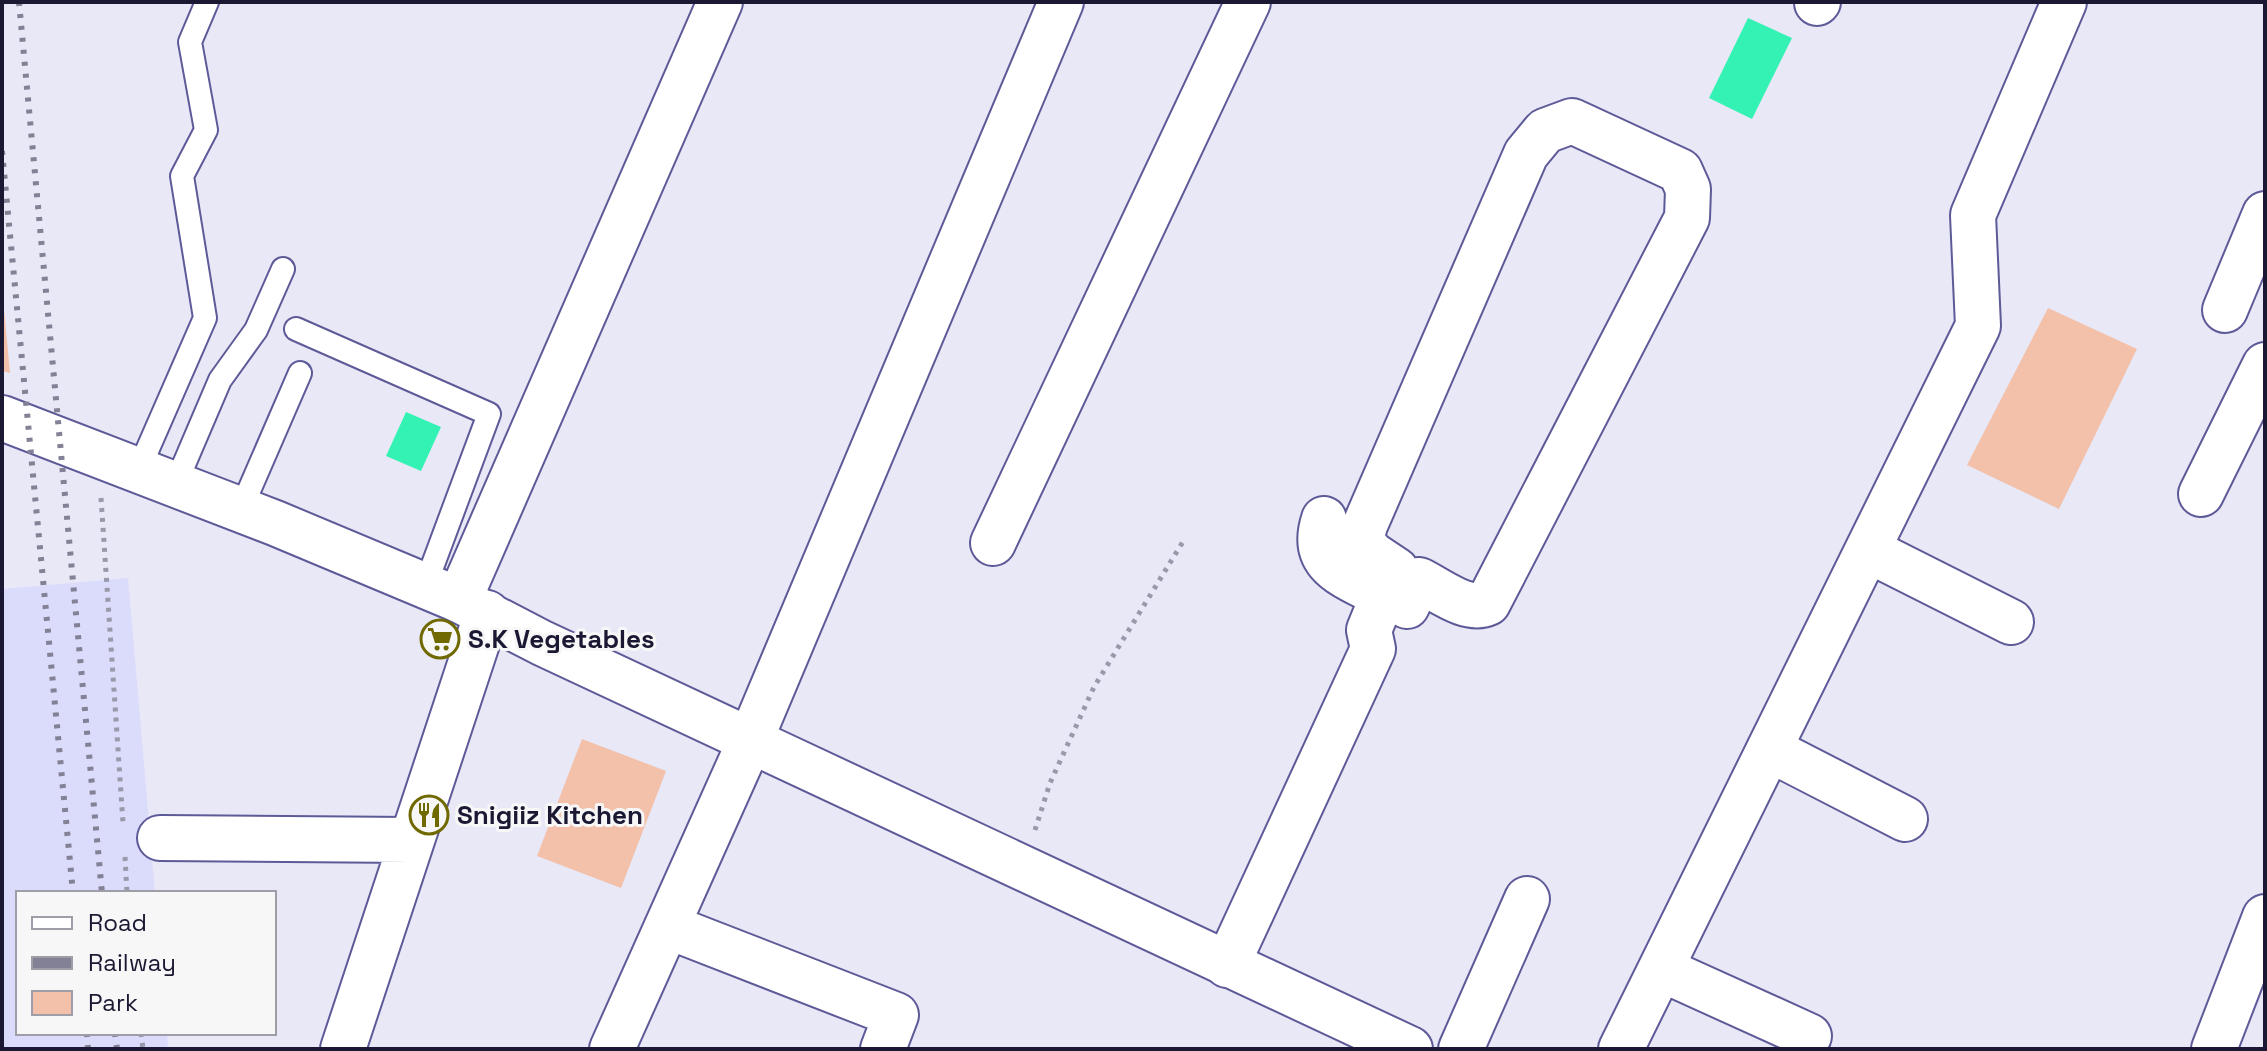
<svg xmlns="http://www.w3.org/2000/svg" width="2267" height="1051" viewBox="0 0 2267 1051" font-family="'Space Grotesk',sans-serif">
<style>
.built{fill:#dbdbfb}
.green{fill:#f3c0a9}
.water{fill:#34f2b3}
.lines{fill:none;stroke-linecap:round;stroke-linejoin:round}
.service-casing{stroke:#5d5a98;stroke-width:26}
.minor-casing{stroke:#5d5a98;stroke-width:48}
.tertiary-casing{stroke:#5d5a98;stroke-width:48}
.path{stroke:#9999ac;stroke-width:5;stroke-dasharray:4 6;stroke-linecap:butt}
.service{stroke:#fff;stroke-width:22}
.minor{stroke:#fff;stroke-width:44}
.tertiary{stroke:#fff;stroke-width:44}
.rail{stroke:#828195;stroke-width:6;stroke-dasharray:4 8;stroke-linecap:butt}
.labels{text-anchor:middle;stroke-width:6;stroke-linejoin:round;paint-order:stroke}
.poi-label{font-size:26px;font-weight:bold;fill:#1a1832;stroke:#f7f7f7;text-anchor:start}
</style>
<rect width="100%" height="100%" fill="#e8e8f7"/>
<path class="built" d="M 128,578 L 155,893 L 18,893 L 18,1033 L 167,1033 L 168,1049 L 4,1049 L 2,589 Z"/>
<path class="green" d="M 2,287 L 10,373 L 2,371 Z
M 2048,308 L 2137,349 L 2059,509 L 1967,465 Z
M 582,739 L 666,771 L 621,888 L 537,856 Z"/>
<path class="water" d="M 1748,18 L 1792,38 L 1752,119 L 1709,98 Z
M 406,412 L 441,427 L 421,471 L 386,456 Z"/>
<g class="lines">
<g class="service-casing">
<path id="service" d="M 296,329 L 489,414 L 425,586
M 139,469 L 205,318 L 182,176 L 206,130 L 190,42 L 207,2
M 176,483 L 220,380 L 256,330 L 283,269
M 241,509 L 300,373"/>
</g>
<g class="minor-casing">
<path id="minor" d="M 1817,3 L 1818,2
M 2225,310 L 2265,214
M 2201,494 L 2265,365
M 993,543 L 1248,2
M 1868,550 L 2011,622
M 1383,596 L 1396,570 L 1372,554 L 1361,541 L 1365,525 L 1526,154 L 1545,131 L 1572,121 L 1680,171 L 1688,189 L 1687,218 L 1488,603 C 1467,613 1438,589 1419,580 L 1407,606
M 459,600 L 720,2
M 1769,749 L 1905,819
M 160,838 L 410,840
M 667,926 L 896,1015 L 883,1049
M 1227,965 L 1373,649 L 1369,630 L 1383,596 C 1347,576 1308,567 1324,519
M 1661,969 L 1809,1036
M 343,1049 L 487,613
M 612,1049 L 750,741
M 1461,1049 L 1527,899
M 1621,1049 L 1978,326 L 1973,215 L 2064,2
M 2214,1049 L 2265,917"/>
</g>
<g class="tertiary-casing">
<path id="tertiary" d="M 2,418 L 275,523 L 459,600 L 542,643 L 1410,1049
M 750,741 L 1061,2"/>
</g>
<path class="path" d="M 101,498 L 123,823
M 1035,830 L 1050,783 L 1094,687 L 1184,540
M 125,857 L 127,893
M 141,1033 L 143,1049"/>
<use href="#service" class="service"/>
<use href="#minor" class="minor"/>
<use href="#tertiary" class="tertiary"/>
<path class="rail" d="M 19,2 L 102,893
M 2,151 L 73,893
M 87,1033 L 88,1049
M 115,1033 L 117,1049"/>
</g>
<defs>
<g id="supermarket-ring" transform="scale(2)"><circle r="9.5" fill="#f7f7f7" stroke="#706900" stroke-width="1.5"/><path d="M-6-5.5h2.5l.6 2H6L4.5 2H-2.5L-4.4-4H-6ZM-1.5 3.2a1.3 1.3 0 1 0 .1 0ZM3 3.2a1.3 1.3 0 1 0 .1 0Z" fill="#706900"/></g>
<g id="restaurant-ring" transform="scale(2)"><circle r="9.5" fill="#f7f7f7" stroke="#706900" stroke-width="1.5"/><path d="M-5-6h1v4h1v-4h1v4h1v-4h1v5L-1.5 .5V6h-2V.5L-5-1ZM5-6V6H3V1.5H1.5Q1.5-4 5-6Z" fill="#706900"/></g>
</defs>
<g fill-rule="evenodd">
<use href="#supermarket-ring" x="440" y="639"/>
<use href="#restaurant-ring" x="429" y="815"/>
</g>
<g class="labels">
<g class="poi-label">
<text x="468" y="648">S.K Vegetables</text>
<text x="457" y="824">Snigiiz Kitchen</text>
</g>
</g>
<rect width="2267" height="1051" fill="none" stroke="#1a1832" stroke-width="8"/>
<rect x="16" y="891" width="260" height="144" fill="#f7f7f7" stroke="#9f9ea8" stroke-width="2"/>
<rect x="32" y="917" width="40" height="12" fill="#ffffff" stroke="#9f9ea8" stroke-width="2"/>
<text x="88" y="931" font-size="24" fill="#1a1832">Road</text>
<rect x="32" y="957" width="40" height="12" fill="#828195" stroke="#9f9ea8" stroke-width="2"/>
<text x="88" y="971" font-size="24" fill="#1a1832">Railway</text>
<rect x="32" y="991" width="40" height="24" fill="#f3c0a9" stroke="#9f9ea8" stroke-width="2"/>
<text x="88" y="1011" font-size="24" fill="#1a1832">Park</text>
</svg>
